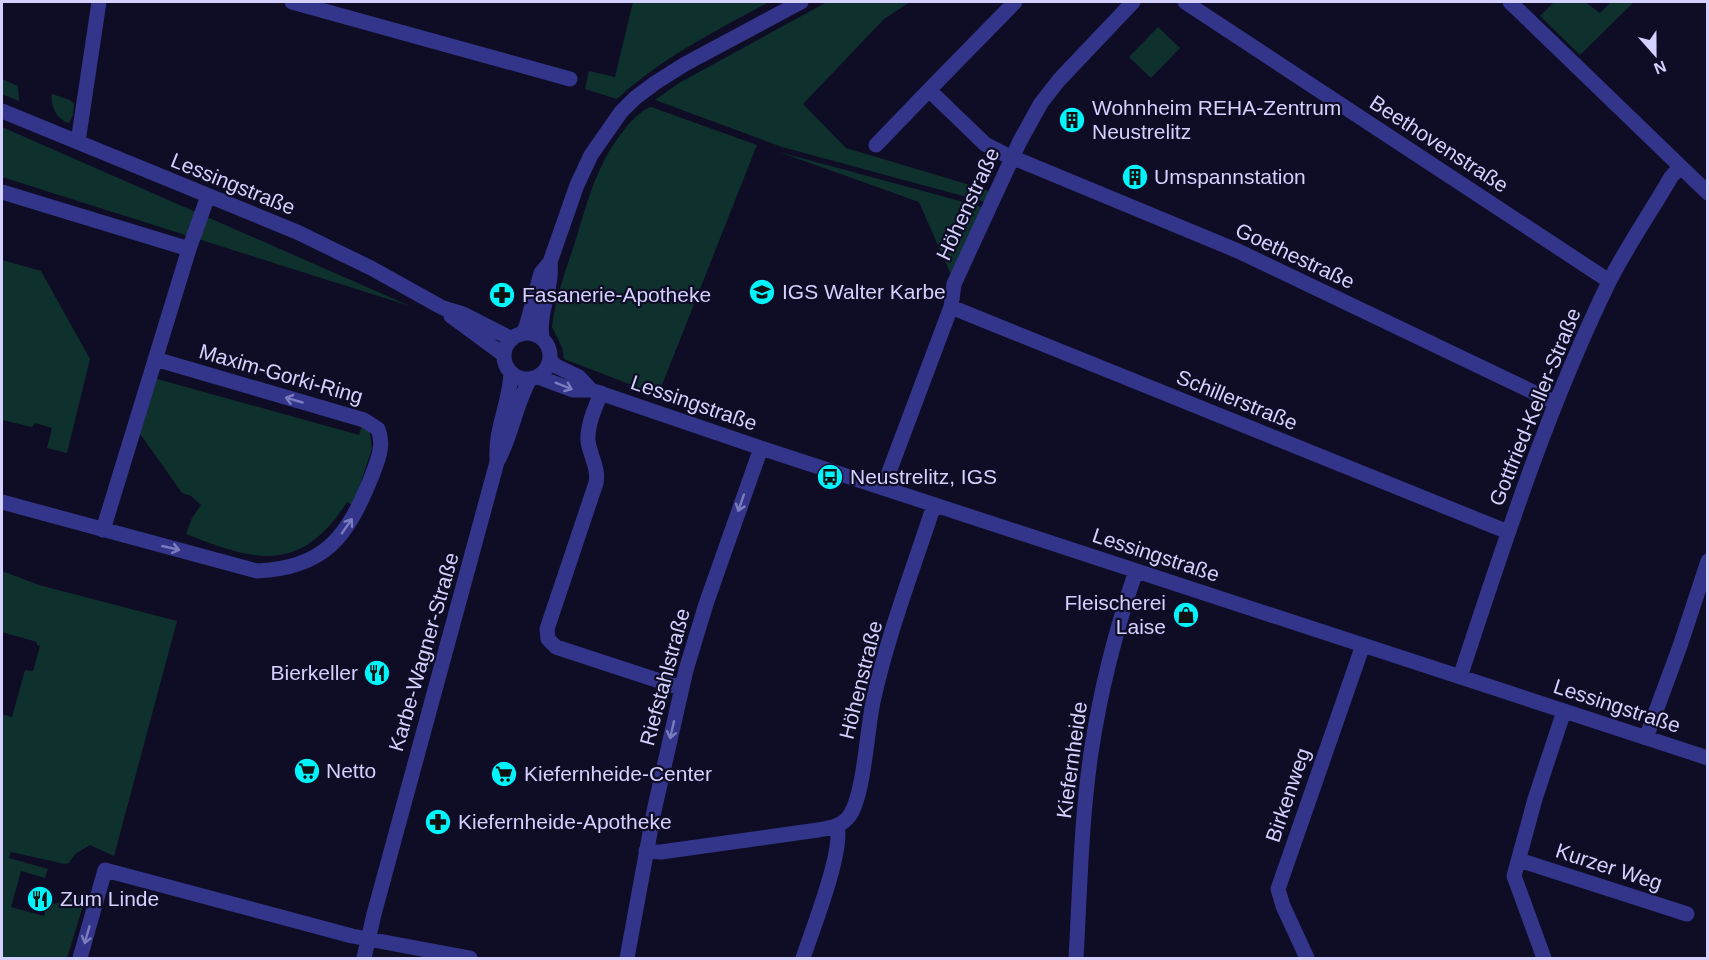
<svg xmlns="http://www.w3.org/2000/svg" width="1709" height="960" viewBox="0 0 1709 960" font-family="Arial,sans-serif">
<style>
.green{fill:#0f312d}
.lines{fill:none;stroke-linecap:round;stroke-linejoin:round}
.minor{stroke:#33358a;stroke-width:15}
.oneway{stroke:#7b7bbf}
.labels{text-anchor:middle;stroke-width:4.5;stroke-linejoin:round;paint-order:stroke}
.poi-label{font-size:21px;fill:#d4d1ff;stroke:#0f0c26;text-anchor:start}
.street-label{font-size:21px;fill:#d4d1ff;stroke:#0f0c26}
</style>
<rect width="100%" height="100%" fill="#0f0c26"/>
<path class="green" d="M 633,2 L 769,2 C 717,30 661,58 617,99 L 585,89 L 589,71 L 615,77 Z
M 827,2 L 910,2 L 884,19 L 803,104 L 846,148 L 990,191 L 985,202 L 782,147 L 655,100 L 679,83 Z
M 1554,2 L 1585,2 L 1600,13 L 1611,2 L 1634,2 L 1580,55 L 1540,16 Z
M 1158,27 L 1180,48 L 1151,78 L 1129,57 Z
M 2,79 L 18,86 L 19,101 L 2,94 Z
M 52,94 L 70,100 L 74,104 L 73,115 L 69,123 C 57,120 50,106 52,94 Z
M 651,107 L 757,145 L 658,395 L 564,359 L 562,347 L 552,327 C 555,298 567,267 576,239 C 584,213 591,186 604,161 C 612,145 634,112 651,107 Z
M 2,127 L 410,306 L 2,177 Z
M 779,152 L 982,207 L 952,277 L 919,202 Z
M 2,260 L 41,271 L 90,359 L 67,453 L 47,448 L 52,428 L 35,423 L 32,427 L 2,420 Z
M 150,377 L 359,435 L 362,425 L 370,433 L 372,449 L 353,505 L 347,502 C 301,574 256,562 186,534 L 192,518 L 201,505 L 191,496 L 182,493 L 136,428 Z
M 2,571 L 39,585 L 177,621 L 114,856 L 90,845 L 75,854 L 69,863 L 65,864 L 11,852 L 9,858 L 48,869 L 45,878 L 21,871 L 11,907 L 44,916 L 48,902 L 54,904 L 82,895 L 86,896 L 67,958 L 2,958 L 2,714 L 12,717 L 25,670 L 33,671 L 40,646 L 37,645 L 37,642 L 2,632 Z"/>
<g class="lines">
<path class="minor" d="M 292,2 L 570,79
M 1015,2 L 929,90 L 985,144 L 1004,154 L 1238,251 L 1556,403
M 1185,2 L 1609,281
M 1510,2 L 1708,193
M 2,111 L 297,232 L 371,268 L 443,308 L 463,314 L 512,339
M 78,142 L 99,2
M 876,145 L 929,90
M 2,192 L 189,249
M 951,307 L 1508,532
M 451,316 L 504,355
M504 356a23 23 0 1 1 46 0a23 23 0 1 1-46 0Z
M 522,334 L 526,327 L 541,273 L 550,262 L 577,185 L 591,155 L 621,112 L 635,98 L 655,83 L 685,64 L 801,2
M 542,338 C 538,312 553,288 550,262
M 550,360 L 556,366 L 579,377 L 591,390
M 538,377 L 573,390 L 591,390 L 761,448 L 1708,758
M 601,393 C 595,408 587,425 588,441 C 590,456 599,468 596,483 L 547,629 L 548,639 L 556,647 L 681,688
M 497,458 C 495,429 510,402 511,373
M 883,488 L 951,307 L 954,284 L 1020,141 L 1041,103 L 1059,80 L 1133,2
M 2,502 L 257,571 C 325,568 347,537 371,478 C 377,462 385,446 378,429 L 364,420 L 155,359
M 103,530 L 189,249 L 208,196
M 1460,677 C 1504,544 1547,409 1609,282 C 1627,246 1651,212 1671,177 L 1680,167
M 1646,738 L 1680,646 L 1708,561
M 646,851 L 661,852 L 818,830 C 830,828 843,826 850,815 C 864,794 867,730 873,702 C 887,637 913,569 934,505
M 1519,860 L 1687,914
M 80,958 L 105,870 L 352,936 L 470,958
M 364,958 L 374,914 L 497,462 C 512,436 515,405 530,379
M 627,958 L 654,811 L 686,670 L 706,604 L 761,448
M 803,958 C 812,931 844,850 837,826
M 1076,958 C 1080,890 1081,821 1091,753 C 1100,693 1116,629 1136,571
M 1307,958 L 1283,906 L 1278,889 L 1363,645
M 1544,958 L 1514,876 L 1535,799 L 1564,711"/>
</g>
<defs><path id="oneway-shaft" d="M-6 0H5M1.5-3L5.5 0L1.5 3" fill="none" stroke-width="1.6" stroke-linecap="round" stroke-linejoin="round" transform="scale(1.5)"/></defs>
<g class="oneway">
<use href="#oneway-shaft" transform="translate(564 386) rotate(22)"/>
<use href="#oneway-shaft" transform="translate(294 400) rotate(-164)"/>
<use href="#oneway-shaft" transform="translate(741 503) rotate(109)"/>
<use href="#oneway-shaft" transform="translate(347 526) rotate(-55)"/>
<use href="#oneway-shaft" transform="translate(171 548) rotate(13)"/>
<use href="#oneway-shaft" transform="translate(672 730) rotate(103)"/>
<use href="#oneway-shaft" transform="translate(87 935) rotate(106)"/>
</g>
<defs>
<g id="building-disc" transform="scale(1.35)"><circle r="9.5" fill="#00f4fc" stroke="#0f0c26"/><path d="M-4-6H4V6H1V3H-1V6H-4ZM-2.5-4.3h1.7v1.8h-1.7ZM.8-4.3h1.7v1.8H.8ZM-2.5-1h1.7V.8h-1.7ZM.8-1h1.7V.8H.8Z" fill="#111"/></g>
<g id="school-disc" transform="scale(1.35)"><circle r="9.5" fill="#00f4fc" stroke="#0f0c26"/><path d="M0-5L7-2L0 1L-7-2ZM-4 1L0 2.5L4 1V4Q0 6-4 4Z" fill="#111"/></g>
<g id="pharmacy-disc" transform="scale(1.35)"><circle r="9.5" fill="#00f4fc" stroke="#0f0c26"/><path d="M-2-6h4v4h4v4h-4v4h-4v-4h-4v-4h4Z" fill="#111"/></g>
<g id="bus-disc" transform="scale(1.35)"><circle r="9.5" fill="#00f4fc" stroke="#0f0c26"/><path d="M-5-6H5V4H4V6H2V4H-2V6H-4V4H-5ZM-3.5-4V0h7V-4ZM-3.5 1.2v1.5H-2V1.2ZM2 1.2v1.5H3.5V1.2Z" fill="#111"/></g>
<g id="shop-disc" transform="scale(1.35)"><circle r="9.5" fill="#00f4fc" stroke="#0f0c26"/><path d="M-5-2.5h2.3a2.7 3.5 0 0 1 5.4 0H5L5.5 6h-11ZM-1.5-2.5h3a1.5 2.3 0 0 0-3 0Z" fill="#111"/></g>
<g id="restaurant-disc" transform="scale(1.35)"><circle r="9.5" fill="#00f4fc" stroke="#0f0c26"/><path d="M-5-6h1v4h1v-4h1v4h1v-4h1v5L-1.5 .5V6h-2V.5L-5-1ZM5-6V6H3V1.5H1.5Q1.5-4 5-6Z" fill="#111"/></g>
<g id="supermarket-disc" transform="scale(1.35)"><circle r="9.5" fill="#00f4fc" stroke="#0f0c26"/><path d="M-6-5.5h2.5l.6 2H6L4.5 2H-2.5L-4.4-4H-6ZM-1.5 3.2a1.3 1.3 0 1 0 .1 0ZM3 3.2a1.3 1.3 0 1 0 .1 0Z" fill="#111"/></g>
</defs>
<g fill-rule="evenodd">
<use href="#building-disc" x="1072" y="120"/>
<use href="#building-disc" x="1135" y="177"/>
<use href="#school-disc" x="762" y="292"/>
<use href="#pharmacy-disc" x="502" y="295"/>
<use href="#bus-disc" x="830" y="477"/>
<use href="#shop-disc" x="1186" y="615"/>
<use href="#restaurant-disc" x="377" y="673"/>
<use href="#supermarket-disc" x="307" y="771"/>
<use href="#supermarket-disc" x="504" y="774"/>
<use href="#pharmacy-disc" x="438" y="822"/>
<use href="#restaurant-disc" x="40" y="899"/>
</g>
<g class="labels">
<g class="poi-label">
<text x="1092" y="115">Wohnheim REHA-Zentrum<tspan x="1092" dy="24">Neustrelitz</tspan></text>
<text x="1154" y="184">Umspannstation</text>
<text x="782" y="299">IGS Walter Karbe</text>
<text x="522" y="302">Fasanerie-Apotheke</text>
<text x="850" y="484">Neustrelitz, IGS</text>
<text x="1166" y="610" text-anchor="end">Fleischerei<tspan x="1166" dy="24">Laise</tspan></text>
<text x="358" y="680" text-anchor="end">Bierkeller</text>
<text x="326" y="778">Netto</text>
<text x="524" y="781">Kiefernheide-Center</text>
<text x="458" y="829">Kiefernheide-Apotheke</text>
<text x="60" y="906">Zum Linde</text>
</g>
<g class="street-label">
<text transform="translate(1439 144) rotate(33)" y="7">Beethovenstraße</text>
<text transform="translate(233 184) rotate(22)" y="7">Lessingstraße</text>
<text transform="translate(968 204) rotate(-65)" y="7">Höhenstraße</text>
<text transform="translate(1295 256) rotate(25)" y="7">Goethestraße</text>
<text transform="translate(281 374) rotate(16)" y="7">Maxim-Gorki-Ring</text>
<text transform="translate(1237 400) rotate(22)" y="7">Schillerstraße</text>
<text transform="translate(694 403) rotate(19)" y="7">Lessingstraße</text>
<text transform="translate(1535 407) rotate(-68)" y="7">Gottfried-Keller-Straße</text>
<text transform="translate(1156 555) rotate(18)" y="7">Lessingstraße</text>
<text transform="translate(424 652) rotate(-74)" y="7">Karbe-Wagner-Straße</text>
<text transform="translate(665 677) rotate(-75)" y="7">Riefstahlstraße</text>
<text transform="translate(861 680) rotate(-76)" y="7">Höhenstraße</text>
<text transform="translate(1617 706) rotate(18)" y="7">Lessingstraße</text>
<text transform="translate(1072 760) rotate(-82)" y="7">Kiefernheide</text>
<text transform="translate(1288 795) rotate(-71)" y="7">Birkenweg</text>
<text transform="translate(1609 867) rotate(18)" y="7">Kurzer Weg</text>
</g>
</g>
<rect width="1709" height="960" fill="none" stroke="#d4d1ff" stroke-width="6"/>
<g transform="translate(1655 54) rotate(159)" stroke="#0f0c26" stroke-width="4.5" paint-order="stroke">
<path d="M0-4.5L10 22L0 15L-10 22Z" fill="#d4d1ff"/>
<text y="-9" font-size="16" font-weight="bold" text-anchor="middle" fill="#d4d1ff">N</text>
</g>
</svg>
